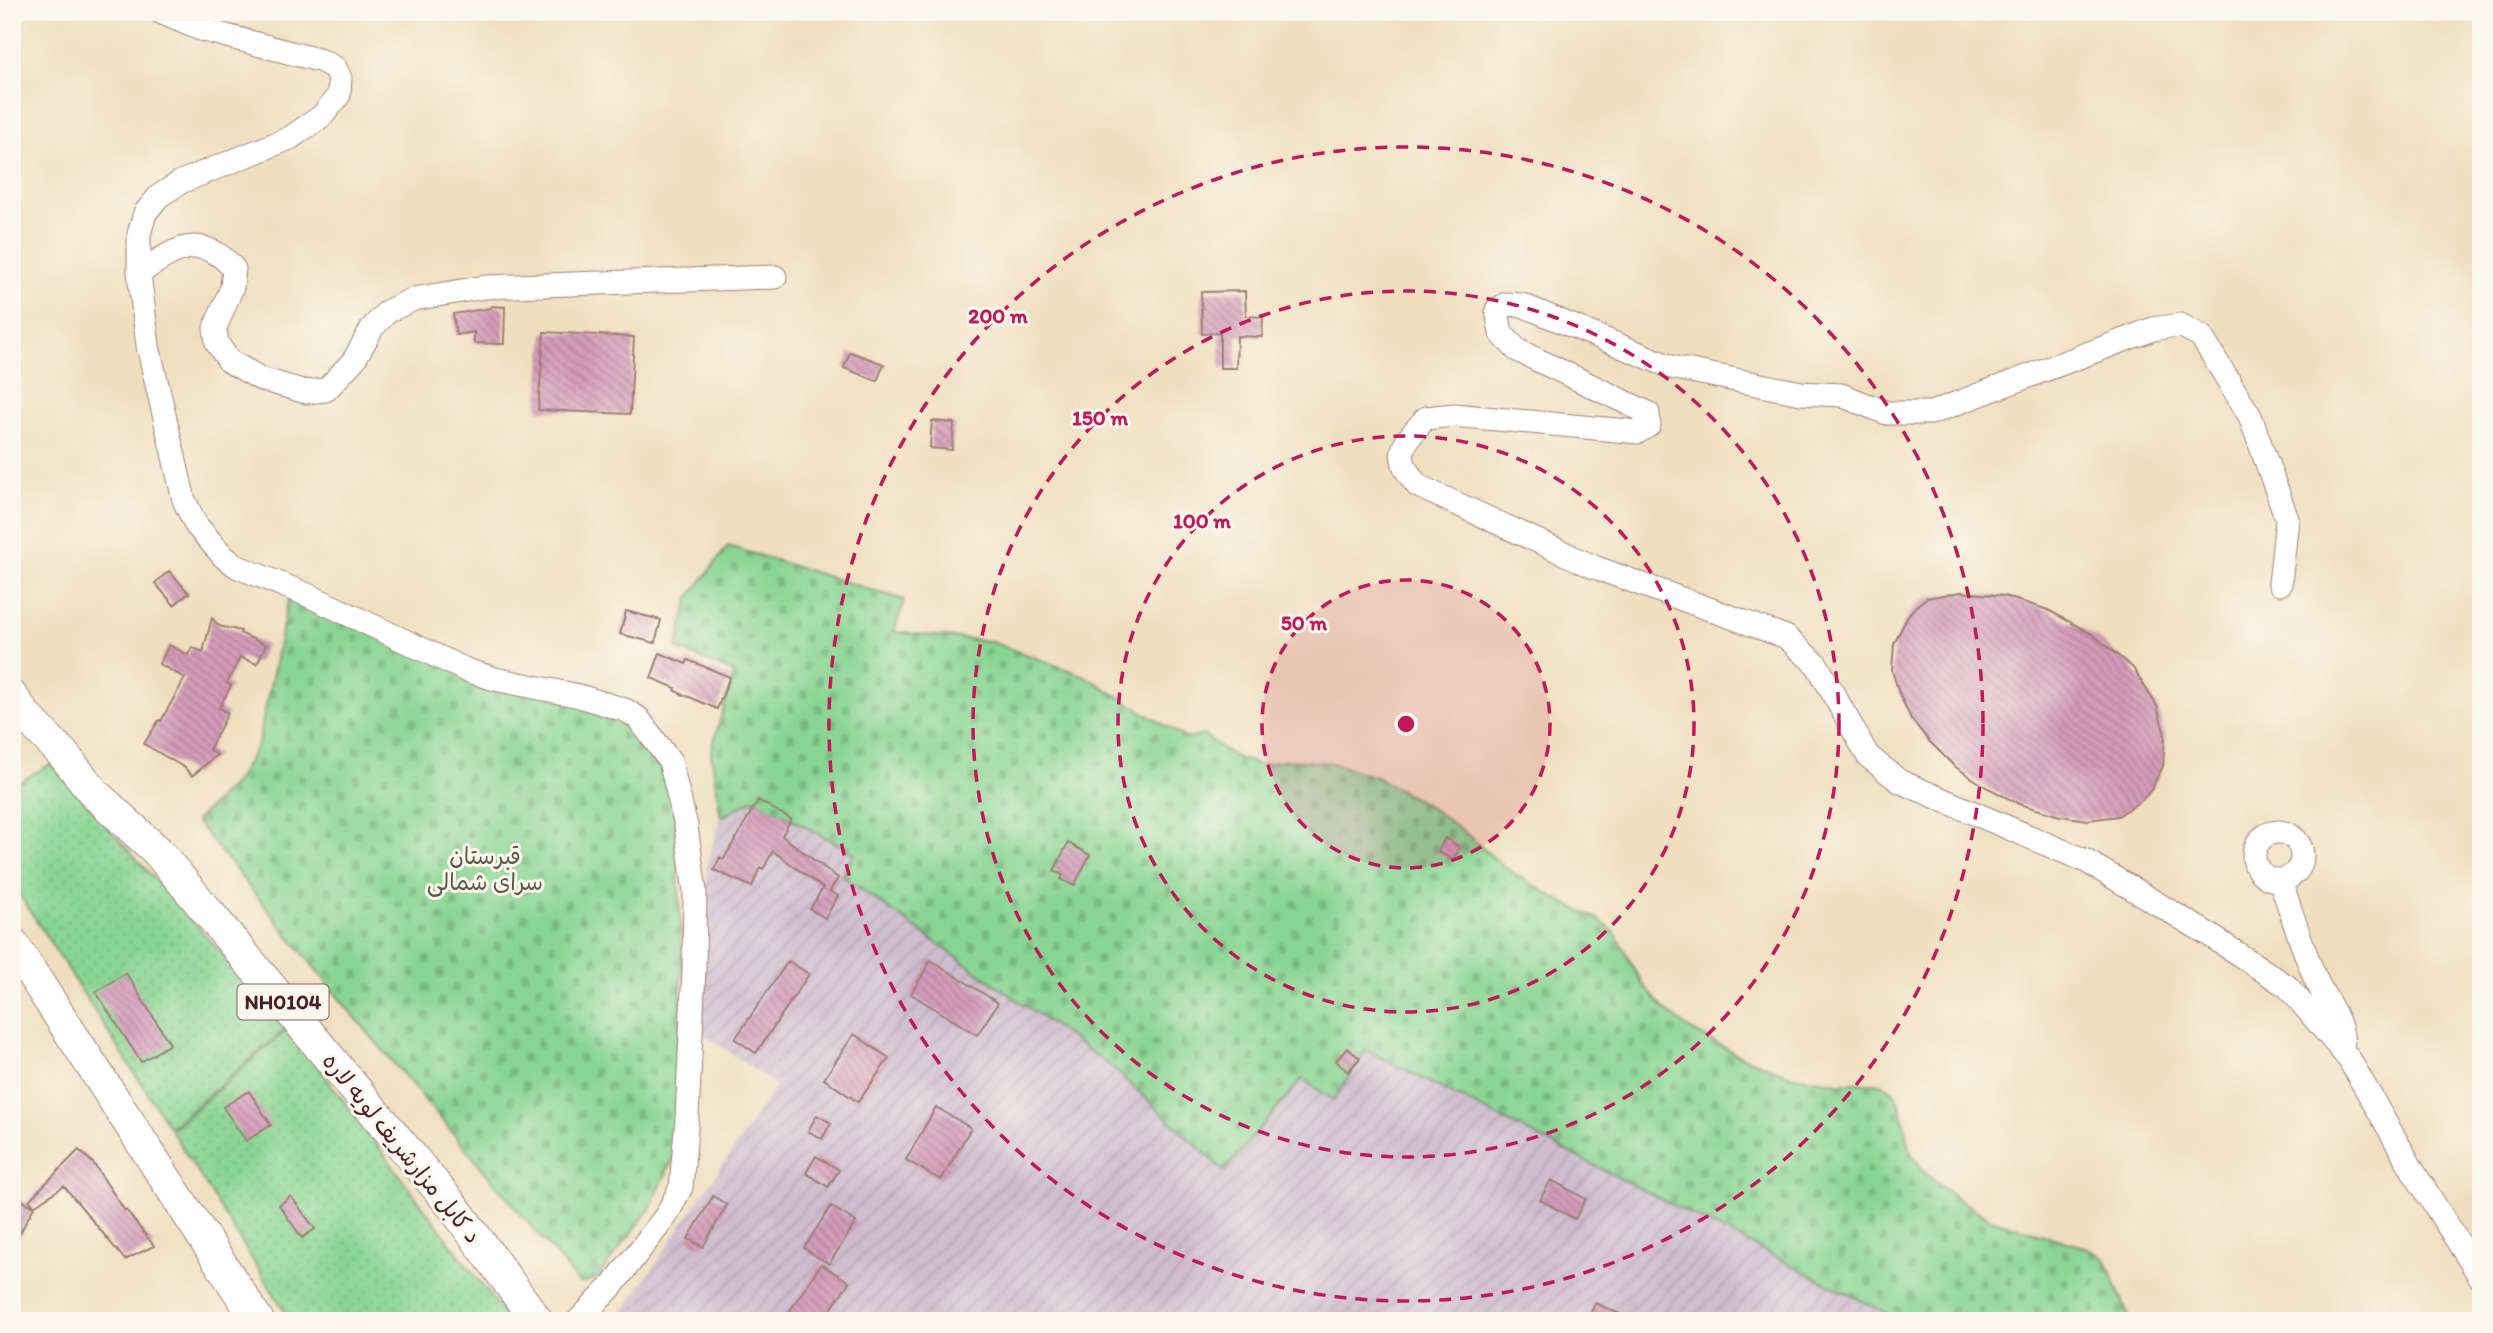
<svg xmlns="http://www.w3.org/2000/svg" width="2493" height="1333" viewBox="0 0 2493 1333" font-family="Itim,'Playpen Sans Arabic',sans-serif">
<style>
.industrial{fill:url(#industrial-furrows)}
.cemetery{fill:url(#cemetery-stones);stroke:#6a7a5f;stroke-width:2}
.park{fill:url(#park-dots);stroke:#6a7a5f;stroke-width:2}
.building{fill:url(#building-back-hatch)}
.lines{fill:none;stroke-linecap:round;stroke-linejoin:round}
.minor-casing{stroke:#9d7f75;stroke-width:25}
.highway-casing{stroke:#9d7f75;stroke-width:34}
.minor{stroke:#fff;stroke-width:23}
.highway{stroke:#fff;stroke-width:32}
.ring{fill:none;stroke:#c2185b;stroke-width:3.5;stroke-dasharray:12 9}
.labels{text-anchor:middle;stroke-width:6;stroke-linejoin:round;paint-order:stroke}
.shield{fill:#fbf7ec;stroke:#7f6065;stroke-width:2}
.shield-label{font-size:21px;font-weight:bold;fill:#4a1f2b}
.park-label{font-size:23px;fill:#5d564a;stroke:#fbf7ec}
.street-label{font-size:23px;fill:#4a1f2b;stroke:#fbf7ec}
.centre{fill:#c2185b;stroke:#fbf7ec;stroke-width:3.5}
.ring-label{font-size:21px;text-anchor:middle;font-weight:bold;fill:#c2185b;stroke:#fbf7ec;stroke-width:6;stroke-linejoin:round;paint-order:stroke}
</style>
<defs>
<pattern id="industrial-furrows" width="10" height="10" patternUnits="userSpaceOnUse" patternTransform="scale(1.75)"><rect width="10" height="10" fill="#cfbdcf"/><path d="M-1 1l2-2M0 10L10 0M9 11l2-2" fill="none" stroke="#b3a2b2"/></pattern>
<pattern id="cemetery-stones" width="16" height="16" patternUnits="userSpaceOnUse" patternTransform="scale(1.75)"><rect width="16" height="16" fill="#89d593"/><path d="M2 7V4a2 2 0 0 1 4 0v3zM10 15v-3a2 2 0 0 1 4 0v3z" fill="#78b67f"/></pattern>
<pattern id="park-dots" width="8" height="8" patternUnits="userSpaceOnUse" patternTransform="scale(1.75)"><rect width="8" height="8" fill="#89d593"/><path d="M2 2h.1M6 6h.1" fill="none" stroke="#78b67f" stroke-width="1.8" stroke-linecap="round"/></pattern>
<pattern id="building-back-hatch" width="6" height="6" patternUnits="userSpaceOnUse" patternTransform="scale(1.75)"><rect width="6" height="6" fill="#d49bb9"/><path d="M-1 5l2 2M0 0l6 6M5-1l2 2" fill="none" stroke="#ae7e97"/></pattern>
</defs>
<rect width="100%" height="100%" fill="#fbf7ec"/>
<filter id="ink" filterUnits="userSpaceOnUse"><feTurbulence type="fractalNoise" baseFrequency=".0143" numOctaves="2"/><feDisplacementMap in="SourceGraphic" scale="14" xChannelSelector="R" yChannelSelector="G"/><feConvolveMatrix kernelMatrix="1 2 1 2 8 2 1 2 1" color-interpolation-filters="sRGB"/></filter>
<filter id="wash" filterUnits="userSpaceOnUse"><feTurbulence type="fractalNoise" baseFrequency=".00686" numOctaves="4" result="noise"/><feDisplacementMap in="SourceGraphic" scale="28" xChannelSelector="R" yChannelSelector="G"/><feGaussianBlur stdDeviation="1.57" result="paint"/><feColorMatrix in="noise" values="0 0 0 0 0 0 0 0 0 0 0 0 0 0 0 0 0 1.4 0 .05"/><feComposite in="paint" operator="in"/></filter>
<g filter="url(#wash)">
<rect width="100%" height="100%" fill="#f0dfbf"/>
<path class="industrial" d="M 754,799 L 854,853 L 843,876 L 1112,1067 L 1224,1171 L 1302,1079 L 1366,1049 L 1902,1321 L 617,1321 L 776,1086 L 701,1031 L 707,865 L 721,817 Z"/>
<path class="cemetery" d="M 728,546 L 904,600 L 894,632 L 989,641 L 1085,676 L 1187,739 L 1203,735 L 1235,757 L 1260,765 L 1286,760 L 1329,762 L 1378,778 L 1425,804 L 1462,830 L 1504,867 L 1560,901 L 1598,919 L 1615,933 L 1643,985 L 1663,1008 L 1689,1029 L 1740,1056 L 1793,1076 L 1838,1083 L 1881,1083 L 1893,1091 L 1900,1105 L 1911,1153 L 1927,1175 L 1958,1199 L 1990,1219 L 2087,1248 L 2105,1259 L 2131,1321 L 1902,1321 L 1366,1050 L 1334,1100 L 1302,1079 L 1224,1171 L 1112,1067 L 842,876 L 854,853 L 754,799 L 721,817 L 711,751 L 734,673 L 677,649 L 689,598 Z
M 291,587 L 493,674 L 621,707 L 674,765 L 682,960 L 676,1153 L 649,1210 L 597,1278 L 580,1284 L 344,1004 L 196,821 L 237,780 L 258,744 Z"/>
<path class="park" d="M 51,764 L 288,1027 L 170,1128 L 12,883 L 12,786 Z
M 289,1028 L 509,1321 L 291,1321 L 171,1130 Z"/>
<g id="blocks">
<path class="building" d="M 1245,291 L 1246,316 L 1263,317 L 1262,337 L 1237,336 L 1236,368 L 1220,368 L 1220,333 L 1202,334 L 1201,292 Z
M 491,306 L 505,307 L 504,344 L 474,343 L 474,332 L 456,335 L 453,314 L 491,308 Z
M 544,332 L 634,337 L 630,414 L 538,410 Z
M 850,352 L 884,364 L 877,381 L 844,368 Z
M 932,421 L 954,423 L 952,450 L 930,448 Z
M 169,571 L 189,593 L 174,605 L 155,583 Z
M 1961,592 L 2004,596 L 2048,610 L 2092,634 L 2133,668 L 2157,706 L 2165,736 L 2163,766 L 2151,790 L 2142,800 L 2118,816 L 2088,820 L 2060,816 L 2019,804 L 1986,787 L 1954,766 L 1929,741 L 1911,719 L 1899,693 L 1892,670 L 1894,644 L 1908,615 L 1917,605 L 1927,598 Z
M 626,611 L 661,620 L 655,643 L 620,634 Z
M 212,618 L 219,626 L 241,631 L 240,633 L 266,645 L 257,664 L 240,657 L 227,683 L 231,686 L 219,708 L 228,713 L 209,750 L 217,755 L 192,776 L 185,768 L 144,744 L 159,720 L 161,721 L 185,678 L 159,664 L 169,645 L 188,655 L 192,647 L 203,652 Z
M 660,653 L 686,664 L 688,660 L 730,677 L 717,709 L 675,691 L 676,688 L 651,678 Z
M 758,800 L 791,819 L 782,836 L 838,878 L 830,891 L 838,896 L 825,918 L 810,909 L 823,888 L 773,851 L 763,869 L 760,867 L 752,887 L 714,870 L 720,857 L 724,859 Z
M 1445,838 L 1460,847 L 1453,860 L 1438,852 Z
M 1068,843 L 1090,855 L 1074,886 L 1061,879 L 1063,875 L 1054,871 Z
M 931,960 L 998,1003 L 977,1035 L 911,994 Z
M 788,961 L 809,974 L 756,1053 L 735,1039 Z
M 126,973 L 170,1044 L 141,1062 L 96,992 Z
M 854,1034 L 889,1058 L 858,1102 L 824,1079 Z
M 1347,1048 L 1360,1058 L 1348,1072 L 1336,1061 Z
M 249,1091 L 271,1125 L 246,1141 L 223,1107 Z
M 936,1107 L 971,1128 L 941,1180 L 906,1160 Z
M 817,1115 L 831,1123 L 822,1139 L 808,1131 Z
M 79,1150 L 93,1163 L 125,1211 L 126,1210 L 154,1246 L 125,1260 L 64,1186 L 34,1206 L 29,1200 Z
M 816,1156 L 839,1170 L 828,1187 L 806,1173 Z
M 1551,1180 L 1586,1199 L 1575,1219 L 1540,1200 Z
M 12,1195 L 34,1207 L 12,1248 Z
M 291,1196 L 315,1229 L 302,1238 L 279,1205 Z
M 713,1196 L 727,1205 L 703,1247 L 688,1239 Z
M 831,1206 L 856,1222 L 829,1264 L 804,1248 Z
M 821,1264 L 849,1282 L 823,1321 L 783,1321 Z
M 1595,1303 L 1636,1321 L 1587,1321 Z"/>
</g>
</g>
<g filter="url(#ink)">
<use href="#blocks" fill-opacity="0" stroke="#9d7f75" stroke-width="2"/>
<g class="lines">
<g class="minor-casing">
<path id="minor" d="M 160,12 L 200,29 L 322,61 L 335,68 L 340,78 L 339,95 L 322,116 L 290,138 L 181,182 L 159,196 L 145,213 L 139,234 L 139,273 L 148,346 L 184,500 L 196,525 L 224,557 L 238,567 L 310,596 L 466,670 L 495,679 L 579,696 L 625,710 L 638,718 L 670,761 L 686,826 L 695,892 L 694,970 L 687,1118 L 681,1187 L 666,1216 L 611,1287 L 578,1321
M 139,273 C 174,250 201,230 234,269 L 232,287 L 215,328 L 217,343 L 229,361 L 261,379 L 306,392 L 326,390 L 354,360 L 372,328 L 388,311 L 414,299 L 485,287 L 775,277
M 2280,584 L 2287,519 L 2250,416 L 2201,336 L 2180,325 L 2153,329 L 1931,413 L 1887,413 L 1841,395 L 1801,393 L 1671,367 L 1522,305 L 1506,304 L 1497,310 L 1501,333 L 1517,350 L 1648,413 L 1649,425 L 1638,432 L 1453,415 L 1426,418 C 1401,446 1392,455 1418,486 L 1594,567 L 1786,637 L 1817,665 L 1868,756 L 1899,781 L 2086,861 L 2208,934 L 2288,987 L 2349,1059 L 2415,1174 L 2481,1278
M2254 856a24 24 0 1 1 48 0a24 24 0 1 1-48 0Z
M 2280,880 C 2292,913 2302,948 2316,980 C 2326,1002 2347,1025 2342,1051"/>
</g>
<g class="highway-casing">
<path id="highway" d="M 12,697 L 26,716 L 63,754 L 95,794 L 158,852 L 455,1209 L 537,1321
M 12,943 L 258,1321"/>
</g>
<use href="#minor" class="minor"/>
<use href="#highway" class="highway"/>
</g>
</g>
<circle cx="1406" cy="724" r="144" fill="#c2185b" fill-opacity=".12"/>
<g class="ring">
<circle cx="1406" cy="724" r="144"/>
<circle cx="1406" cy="724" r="288"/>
<circle cx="1406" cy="724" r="433"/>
<circle cx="1406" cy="724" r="577"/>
</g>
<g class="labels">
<rect class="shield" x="237.5" y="984.5" width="91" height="35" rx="5"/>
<g class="shield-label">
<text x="283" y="1009">NH0104</text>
</g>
<g class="park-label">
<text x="485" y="864">قبرستان<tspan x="485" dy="26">سرای شمالی</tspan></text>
</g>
<g class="street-label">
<text transform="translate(402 1148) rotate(51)" y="8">د کابل مزارشریف لویه لاره</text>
</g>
</g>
<circle cx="1406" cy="724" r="10" class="centre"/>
<g class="ring-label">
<text x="998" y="323">200 m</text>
<text x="1100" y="425">150 m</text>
<text x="1202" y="528">100 m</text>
<text x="1304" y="630">50 m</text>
</g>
<rect width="2493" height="1333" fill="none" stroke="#fbf7ec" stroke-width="42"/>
</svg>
